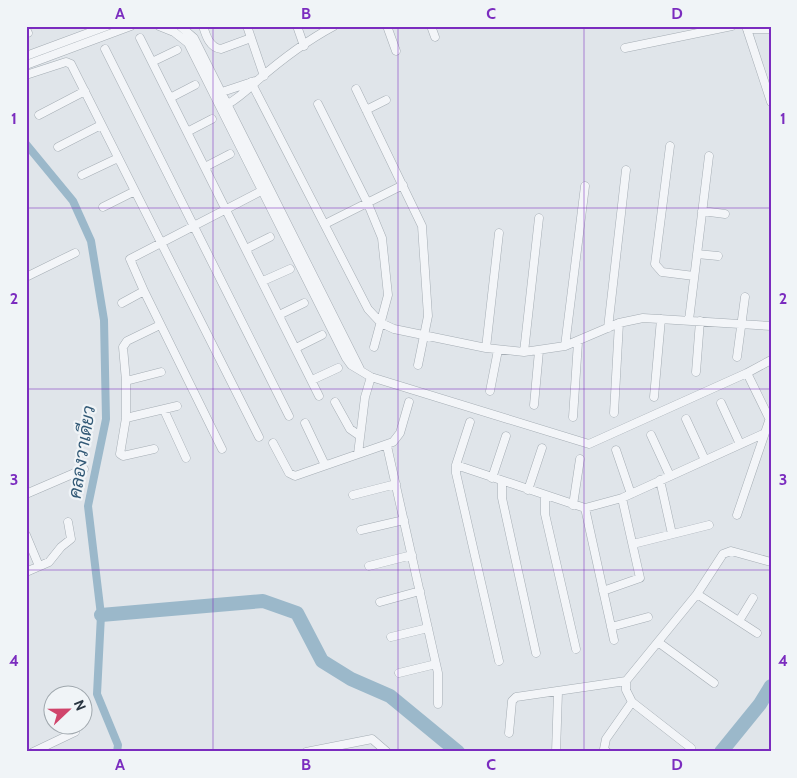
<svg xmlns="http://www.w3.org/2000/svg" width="797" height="778" viewBox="0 0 797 778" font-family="Cabin,Sarabun,sans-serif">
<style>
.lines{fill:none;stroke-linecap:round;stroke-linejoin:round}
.canal{stroke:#9bb8ca;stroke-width:8}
.river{stroke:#9bb8ca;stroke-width:14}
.street-casing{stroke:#a5adb4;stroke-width:9}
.street{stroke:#f3f5f8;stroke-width:8}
.grid{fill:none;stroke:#7b2cbf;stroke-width:1;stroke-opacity:0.55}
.labels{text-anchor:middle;stroke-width:4.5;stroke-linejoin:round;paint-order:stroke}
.water-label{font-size:18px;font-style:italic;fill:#325976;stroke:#f0f4f7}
.neatline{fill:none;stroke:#7b2cbf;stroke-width:2}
.grid-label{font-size:16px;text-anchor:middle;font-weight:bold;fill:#7b2cbf}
</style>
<rect width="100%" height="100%" fill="#e0e5ea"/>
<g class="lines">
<path class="canal" d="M 26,144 L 73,201 L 91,241 L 104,320 L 106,419 L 88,506 L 101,615 L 97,694 L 118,745 L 117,752"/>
<path class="river" d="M 101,615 L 263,601 L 297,613 L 322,661 L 351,679 L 390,696 L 458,752
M 721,752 L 760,704 L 771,686"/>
<g class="street-casing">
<path id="street" d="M 159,26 L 174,32 L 188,43 L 346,358 L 351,365 L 371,377 L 589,444 L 747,373 L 771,360
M 180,26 L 194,38 L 360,369
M 203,26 C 206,36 210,48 221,49 L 251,38
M 247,26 L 264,76
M 297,26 L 304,46
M 387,26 L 396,51
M 431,26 L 435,37
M 746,26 L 771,102
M 26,29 L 28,33
M 747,29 L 771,29
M 140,38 L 319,396
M 625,48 L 732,26
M 105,49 L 289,416
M 26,56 L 107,26
M 152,62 L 177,50
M 26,65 L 131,26
M 26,75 L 66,62 L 71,64 L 259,437
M 251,82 L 368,309 L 381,323 L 394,329 L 486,348 L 524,352 L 565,346 L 619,323 L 643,318 L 771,326
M 356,89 L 422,226 L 428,316 L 418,365
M 222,92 L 255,81
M 170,98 L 195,85
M 228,104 C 240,97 248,89 258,80 C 281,60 308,40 334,26
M 318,104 L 368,204 L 382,238 L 388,295 L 374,347
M 366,110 L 386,100
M 39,115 L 85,91
M 187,132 L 212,119
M 670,146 L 655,264 L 662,272 L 694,276
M 58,147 L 101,125
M 205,167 L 230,154
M 82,175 L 118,158
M 103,207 L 135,191
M 702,211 L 725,214
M 325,224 L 403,185
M 246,249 L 270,237
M 697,254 L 718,256
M 26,277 L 75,253
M 263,281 L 290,269
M 122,303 L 144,291
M 279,315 L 304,303
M 689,320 L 709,156
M 608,328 L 626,170
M 565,346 L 585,186
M 296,348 L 322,335
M 486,348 L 499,233
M 524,352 L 539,218
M 737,357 L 745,297
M 696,372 L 700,321
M 747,373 L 771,422
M 312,380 L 338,368
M 126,381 L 161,372
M 490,391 L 498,350
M 654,397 L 661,319
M 335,402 L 350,429 L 360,436
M 721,403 L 740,444
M 534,405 L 539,351
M 164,410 L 186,458
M 614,413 L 619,323
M 573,417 L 578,342
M 126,418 L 177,406
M 686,419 L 705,460
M 470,422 L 456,465 L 456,473 L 499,661
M 305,423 L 325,465
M 651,435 L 670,476
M 273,443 L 289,473 L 295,476 L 393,442 L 400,433 L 409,402
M 387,446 L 438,673 L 438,704
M 154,449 L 123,456 L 120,454 L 126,418 L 126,381 L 123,347 L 127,341 L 160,325
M 222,449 L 144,291 L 130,259 L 267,188
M 616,450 L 631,494
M 358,454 L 365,397 L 371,377
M 456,465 L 585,508 L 622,498 L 763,434
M 492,478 L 506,436
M 660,480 L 672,534
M 502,482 L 502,498 L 536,653
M 528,490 L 542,448
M 26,494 L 84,469
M 353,495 L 396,484
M 545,496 L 545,514 L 576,649
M 573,505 L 580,459
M 585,508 L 614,640
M 737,515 L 769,421
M 361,530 L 404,520
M 26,535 L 39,566
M 633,544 L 709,525
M 369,566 L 412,555
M 26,572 L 49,562 L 61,547 L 71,539 L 68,522
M 603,591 L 640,578 L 622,498
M 697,594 L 757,633
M 380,602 L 420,591
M 739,621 L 753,598
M 611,627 L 648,617
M 391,637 L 428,628
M 658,642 L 714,683
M 399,673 L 436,664
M 626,681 L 626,690 L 632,702 L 691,748
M 509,733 L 512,701 L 516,697 L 626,681 L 697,594 L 723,554 L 731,551 L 771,562
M 33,752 L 75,732
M 306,752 L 372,739 L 387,752
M 556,752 L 558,692
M 607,752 L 604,749 L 606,739 L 632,702"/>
</g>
<use href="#street" class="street"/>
</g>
<path class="grid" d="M 213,26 L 213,752M 398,26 L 398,752M 584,26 L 584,752M 26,208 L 771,208M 26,389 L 771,389M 26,570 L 771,570"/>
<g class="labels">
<g class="water-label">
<text transform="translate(82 452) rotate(-81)" y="6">คลองวาเดียว</text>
</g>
</g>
<rect width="797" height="778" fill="none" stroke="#f0f4f7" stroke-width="55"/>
<g transform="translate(68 710) rotate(68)"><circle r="24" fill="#f0f4f7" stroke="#a0a8ae"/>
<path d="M0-4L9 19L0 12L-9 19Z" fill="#d0446b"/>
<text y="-8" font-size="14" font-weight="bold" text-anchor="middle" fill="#293541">N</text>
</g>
<rect x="28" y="28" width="742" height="722" class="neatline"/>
<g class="grid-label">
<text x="120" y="19">A</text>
<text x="306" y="19">B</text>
<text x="491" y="19">C</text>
<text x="677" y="19">D</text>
<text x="14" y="124">1</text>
<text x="783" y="124">1</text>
<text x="14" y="304">2</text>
<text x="783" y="304">2</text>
<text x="14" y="485">3</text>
<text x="783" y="485">3</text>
<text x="14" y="666">4</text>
<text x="783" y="666">4</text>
<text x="120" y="770">A</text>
<text x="306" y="770">B</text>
<text x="491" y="770">C</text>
<text x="677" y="770">D</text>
</g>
</svg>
